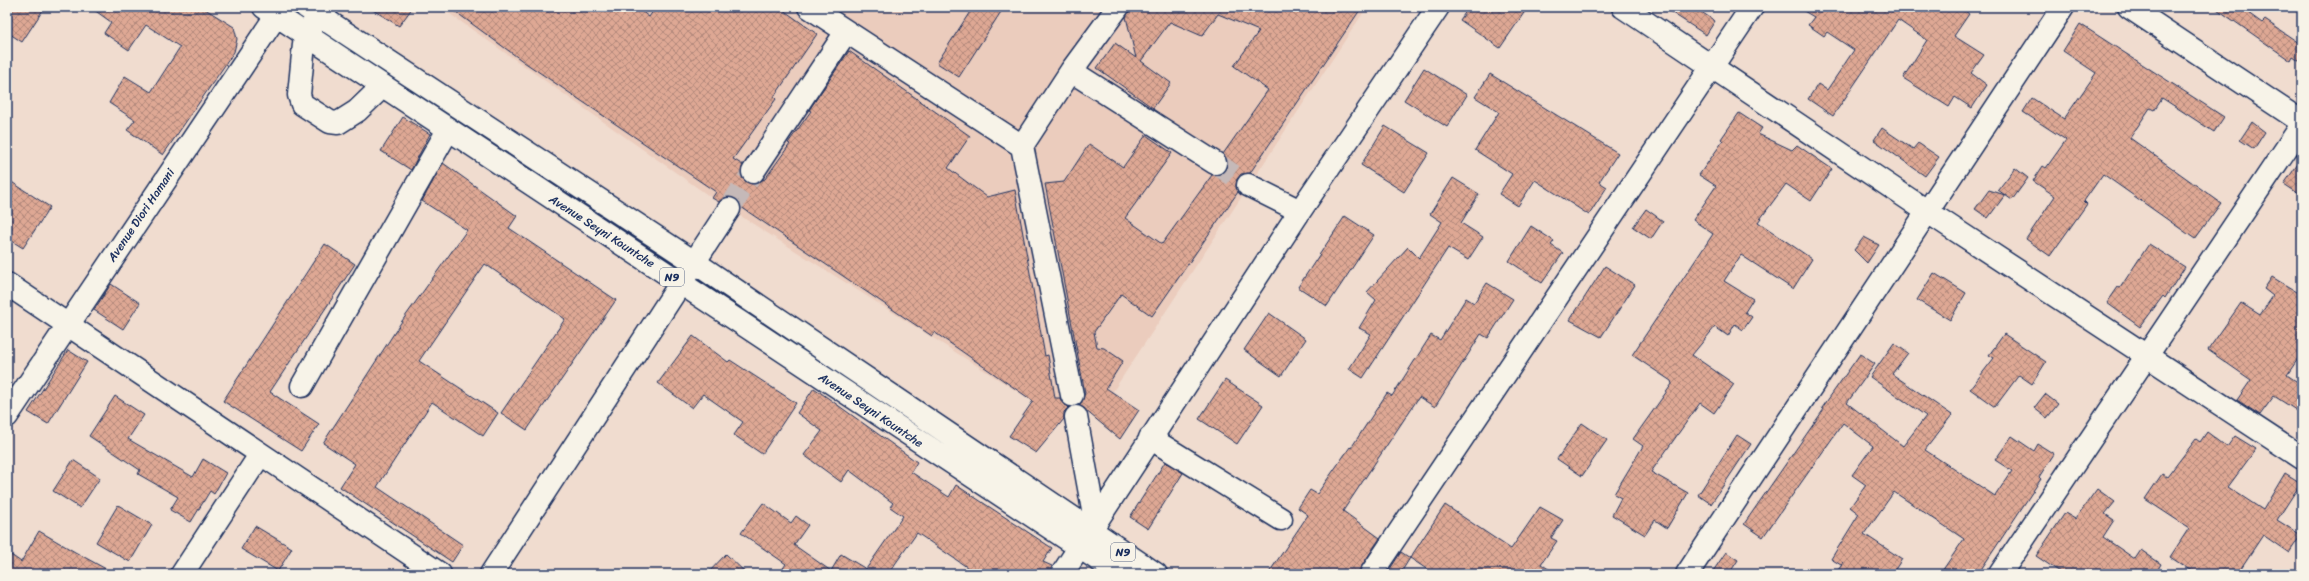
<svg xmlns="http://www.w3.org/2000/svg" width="2309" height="581" viewBox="0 0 2309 581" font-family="Sriracha,sans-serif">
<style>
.built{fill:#ebccbd}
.building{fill:url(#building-cross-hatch);stroke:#1b2f5e}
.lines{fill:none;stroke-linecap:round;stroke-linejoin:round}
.minor-tunnel{stroke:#c5b9b8;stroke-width:22;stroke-dasharray:22 11;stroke-linecap:butt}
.minor-casing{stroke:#1b2f5e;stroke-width:25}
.major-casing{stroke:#1b2f5e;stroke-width:25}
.highway-casing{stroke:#1b2f5e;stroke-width:25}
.minor{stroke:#f7f3e8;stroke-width:22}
.major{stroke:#f7f3e8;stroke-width:22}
.highway{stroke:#f7f3e8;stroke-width:22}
.labels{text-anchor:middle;stroke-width:3;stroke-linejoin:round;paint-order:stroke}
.shield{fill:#f7f3e8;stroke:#5d6a87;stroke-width:1}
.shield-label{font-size:11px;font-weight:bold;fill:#1b2f5e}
.street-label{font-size:12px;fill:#1b2f5e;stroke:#f7f3e8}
</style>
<defs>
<pattern id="building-cross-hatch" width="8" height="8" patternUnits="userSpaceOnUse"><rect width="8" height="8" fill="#dea894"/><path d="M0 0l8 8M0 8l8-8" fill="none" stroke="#b3897c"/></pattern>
</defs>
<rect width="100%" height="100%" fill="#f0dccf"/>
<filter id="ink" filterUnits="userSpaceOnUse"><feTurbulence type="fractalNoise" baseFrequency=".025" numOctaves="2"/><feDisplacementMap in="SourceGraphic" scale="8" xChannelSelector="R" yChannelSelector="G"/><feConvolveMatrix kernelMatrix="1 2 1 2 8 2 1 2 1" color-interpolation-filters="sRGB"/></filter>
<g filter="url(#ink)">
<path class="built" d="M 440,7 L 1367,7 L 1100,411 L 1061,419 L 712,198 Z"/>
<path class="building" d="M 7,7 L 45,7 L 22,42 L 7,32 Z
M 90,7 L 202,7 L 234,27 L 237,39 L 234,52 L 163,155 L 127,130 L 135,120 L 109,103 L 125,76 L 151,92 L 180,47 L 146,25 L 129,50 L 104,33 L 111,22 Z
M 368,7 L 413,7 L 399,26 Z
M 449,7 L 636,7 L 649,17 L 656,7 L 779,7 L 817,34 L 774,97 L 776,99 L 733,159 L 743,165 L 741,172 L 742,178 L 752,184 L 765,179 L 790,144 L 788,143 L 811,111 L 809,110 L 849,51 L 970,136 L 948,168 L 987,197 L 1015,190 L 1045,356 L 1048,355 L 1055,398 L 1060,398 L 1063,404 L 1069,407 L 1064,412 L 1064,419 L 1036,453 L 1009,436 L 1033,401 L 934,332 L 932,336 L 800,247 L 741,207 L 735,198 L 729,197 L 719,202 L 712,198 L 716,192 L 524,62 Z
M 973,7 L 1004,7 L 959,77 L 937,63 Z
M 1130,7 L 1362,7 L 1250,173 L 1241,174 L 1237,179 L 1236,186 L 1238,192 L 1152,316 L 1121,294 L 1094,332 L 1097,347 L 1104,348 L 1123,361 L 1106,388 L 1139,410 L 1120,439 L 1079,405 L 1085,393 L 1045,184 L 1064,182 L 1089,144 L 1123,167 L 1146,135 L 1172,153 L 1125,218 L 1162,244 L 1212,175 L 1220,174 L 1225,170 L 1227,163 L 1223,154 L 1268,90 L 1234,66 L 1259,31 L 1218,14 L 1202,36 L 1170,22 L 1141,61 L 1171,83 L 1153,108 L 1097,68 L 1115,43 L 1136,58 L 1126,17 Z
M 1469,7 L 1528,7 L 1500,48 L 1460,20 Z
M 1663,7 L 1694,7 L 1715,21 L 1706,35 Z
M 1797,7 L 1960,7 L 1969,14 L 1954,36 L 1984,55 L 1971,73 L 1987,85 L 1972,108 L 1955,97 L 1949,107 L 1903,78 L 1927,40 L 1898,20 L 1833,116 L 1808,99 L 1818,84 L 1827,90 L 1854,50 L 1827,32 L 1824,36 L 1808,25 L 1814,17 Z
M 2214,7 L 2240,7 L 2262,23 L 2265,20 L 2302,45 L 2302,63 L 2293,57 L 2291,61 Z
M 2080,24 L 2224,117 L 2214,132 L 2162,98 L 2154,110 L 2150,108 L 2130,138 L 2221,203 L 2195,239 L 2103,174 L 2084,201 L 2087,204 L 2050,256 L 2026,239 L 2055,196 L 2033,181 L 2043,166 L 2046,168 L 2066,140 L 2023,112 L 2032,98 L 2064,119 L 2096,73 L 2063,51 Z
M 1424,68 L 1467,95 L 1447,127 L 1404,100 Z
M 1490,74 L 1618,153 L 1599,182 L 1607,187 L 1589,215 L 1535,180 L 1518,206 L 1499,194 L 1512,174 L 1475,150 L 1499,112 L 1475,97 Z
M 1739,113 L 1762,128 L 1758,134 L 1792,150 L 1797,145 L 1832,169 L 1811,201 L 1786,184 L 1758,222 L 1812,259 L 1793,289 L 1741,255 L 1724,281 L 1753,299 L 1745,312 L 1752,317 L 1743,330 L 1735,324 L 1728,336 L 1715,327 L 1692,355 L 1734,384 L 1714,413 L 1700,403 L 1651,472 L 1688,493 L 1667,528 L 1655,520 L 1645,535 L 1612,515 L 1621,498 L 1614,494 L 1643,446 L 1633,439 L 1672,384 L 1671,381 L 1632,355 L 1713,234 L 1693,220 L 1716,186 L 1699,175 L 1723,141 L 1721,139 Z
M 403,117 L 430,134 L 411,170 L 381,151 Z
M 2252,122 L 2265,132 L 2254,149 L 2240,140 Z
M 1385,126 L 1429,153 L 1404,192 L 1361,165 Z
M 1882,128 L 1913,149 L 1918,143 L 1939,157 L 1925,176 L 1874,140 Z
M 2302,158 L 2302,196 L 2284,184 Z
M 443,163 L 517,216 L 509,228 L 616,300 L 527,430 L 501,413 L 565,319 L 485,264 L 419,361 L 498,413 L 483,436 L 432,402 L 377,487 L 463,545 L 452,562 L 340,487 L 355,464 L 323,443 L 402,321 L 467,230 L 422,201 Z
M 2015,168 L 2028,178 L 2012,200 L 2005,195 L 1988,218 L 1975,209 L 1989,190 L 2005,195 L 1998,190 Z
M 1453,178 L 1479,194 L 1461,223 L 1483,237 L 1468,260 L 1448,248 L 1363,378 L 1349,369 L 1371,334 L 1359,328 L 1376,300 L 1367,292 L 1408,247 L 1419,258 L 1442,222 L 1430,214 Z
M 7,179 L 50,207 L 23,248 L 7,238 Z
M 1646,209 L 1663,221 L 1651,239 L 1633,227 Z
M 1345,216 L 1374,235 L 1327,306 L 1298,287 Z
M 1531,226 L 1554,241 L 1551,245 L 1563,253 L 1542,283 L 1509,261 Z
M 1864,237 L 1879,245 L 1867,263 L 1854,250 Z
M 325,244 L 355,264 L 270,392 L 319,424 L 301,451 L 223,401 Z
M 2149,244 L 2185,267 L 2165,298 L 2163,296 L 2140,327 L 2107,303 L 2118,287 L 2120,288 Z
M 1605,266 L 1635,285 L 1601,337 L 1570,320 Z
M 1934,273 L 1966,293 L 1950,320 L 1917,300 Z
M 2272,277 L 2302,295 L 2302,353 L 2287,375 L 2302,385 L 2302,414 L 2274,396 L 2260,415 L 2237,400 L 2251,380 L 2208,350 L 2241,303 L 2260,315 L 2273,296 L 2264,289 Z
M 1487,283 L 1513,299 L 1488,338 L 1481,334 L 1435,407 L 1419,397 L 1343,511 L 1380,538 L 1361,567 L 1359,574 L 1268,574 L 1308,515 L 1298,508 L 1310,490 L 1317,494 L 1350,447 L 1351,448 L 1387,393 L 1392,396 L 1431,335 L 1440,340 L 1466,298 L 1474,303 Z
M 111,284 L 140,303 L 123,329 L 94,310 Z
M 1269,313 L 1306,339 L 1281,376 L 1244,350 Z
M 2004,334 L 2046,362 L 2032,384 L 2019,375 L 1995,407 L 1970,389 L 1994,358 L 1989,355 Z
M 693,336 L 728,362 L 730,360 L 796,403 L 762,454 L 734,435 L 743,422 L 703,394 L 692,408 L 658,383 Z
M 1894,343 L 1908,353 L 1892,374 L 1952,415 L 1925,450 L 1995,496 L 2012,471 L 1995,460 L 2012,436 L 2034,451 L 2038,444 L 2054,454 L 2039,477 L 2041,479 L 1978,574 L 1940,574 L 1964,539 L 1894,492 L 1864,534 L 1902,559 L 1892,574 L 1835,574 L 1844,562 L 1841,565 L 1831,559 L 1859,514 L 1850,507 L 1866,485 L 1852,475 L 1873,446 L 1843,423 L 1763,537 L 1744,524 L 1824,409 L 1822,408 L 1860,354 L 1875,364 L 1847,403 L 1903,446 L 1926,416 L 1870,377 Z
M 68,350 L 87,362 L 48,424 L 28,412 Z
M 1225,380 L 1263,405 L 1237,444 L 1199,419 Z
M 814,388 L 917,462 L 911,472 L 949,497 L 956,485 L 1052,548 L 1043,562 L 1052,566 L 1050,574 L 977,574 L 917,533 L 888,574 L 779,574 L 786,564 L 741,533 L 763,503 L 791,523 L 796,516 L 808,525 L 794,545 L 831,571 L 841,554 L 866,569 L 903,516 L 890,507 L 893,503 L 849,470 L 841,482 L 804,455 L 822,431 L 797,413 Z
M 2045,394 L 2058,404 L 2047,418 L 2034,408 Z
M 115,396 L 144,415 L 128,439 L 193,477 L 203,459 L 226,473 L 214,494 L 210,491 L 191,522 L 170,510 L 178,497 L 138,474 L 140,470 L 89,436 Z
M 1582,423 L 1607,440 L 1582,476 L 1557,459 Z
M 2207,432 L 2227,447 L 2235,436 L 2256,449 L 2228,487 L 2263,510 L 2285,473 L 2301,483 L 2277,520 L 2301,535 L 2289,553 L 2263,535 L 2237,574 L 2196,574 L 2170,557 L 2189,528 L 2145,499 L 2162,474 L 2167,477 L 2196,439 L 2200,442 Z
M 1737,435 L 1751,444 L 1711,504 L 1698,495 Z
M 73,460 L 100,478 L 80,508 L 53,491 Z
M 1165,462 L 1183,473 L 1148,529 L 1130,517 Z
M 2097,489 L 2115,502 L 2105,514 L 2114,520 L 2103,537 L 2135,559 L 2141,550 L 2161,564 L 2156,573 L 2158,574 L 2063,574 L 2036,556 L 2065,513 L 2075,519 Z
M 118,505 L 152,525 L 130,562 L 96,542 Z
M 1445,505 L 1511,549 L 1540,507 L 1563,520 L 1551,538 L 1557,541 L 1541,564 L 1556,574 L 1434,574 L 1410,558 Z
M 255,526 L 292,548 L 278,571 L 241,549 Z
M 39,531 L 75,552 L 115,574 L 7,574 L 7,552 L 21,562 Z
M 1401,552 L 1410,558 L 1400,574 L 1391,574 L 1388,572 Z
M 1726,552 L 1738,560 L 1729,574 L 1711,574 Z
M 726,554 L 747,574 L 707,574 Z"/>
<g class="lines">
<path class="minor-tunnel" d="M 1215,163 L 1248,185
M 729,209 L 753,172"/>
<g class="minor-casing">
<path id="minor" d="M 327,7 L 305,34 L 299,95 L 302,104 L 330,122 L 338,123 L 357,111 L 383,86
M 809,7 L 1022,146 L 1071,71 L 1118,7
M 1623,7 L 1928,212 L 2302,458
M 2129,7 L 2302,122
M 1071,71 L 1215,163
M 1022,146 L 1072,395
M 753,172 L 846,32
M 1248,185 L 1300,211
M 7,284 L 440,574
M 302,386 L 448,130
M 1076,417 L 1095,521
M 1150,438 L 1281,519
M 182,574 L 260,455
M 491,574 L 729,209
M 1062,574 L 1300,211 L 1438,7
M 1371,574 L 1752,7
M 1687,574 L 2063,7
M 2000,574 L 2302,125"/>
</g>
<g class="major-casing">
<path id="major" d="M 7,416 L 282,7"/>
</g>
<g class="highway-casing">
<path id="highway" d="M 264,7 L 1120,574
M 306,7 L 694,262 L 1156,574"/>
</g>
<use href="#minor" class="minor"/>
<use href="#major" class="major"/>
<use href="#highway" class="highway"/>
</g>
</g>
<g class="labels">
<g class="shield">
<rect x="660" y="268" width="24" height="18" rx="3"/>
<rect x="1111" y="543" width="24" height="18" rx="3"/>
</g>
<g class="shield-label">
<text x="672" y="281">N9</text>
<text x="1123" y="556">N9</text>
</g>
<g class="street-label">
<text transform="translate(141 215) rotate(-56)" y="4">Avenue Diori Hamani</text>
<text transform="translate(602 231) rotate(33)" y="4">Avenue Seyni Kountche</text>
<text transform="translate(871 410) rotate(34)" y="4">Avenue Seyni Kountche</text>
</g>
</g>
<rect width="2309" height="581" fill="none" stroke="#f7f3e8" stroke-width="24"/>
<rect x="12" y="12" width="2285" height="557" fill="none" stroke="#1b2f5e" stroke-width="1.5" filter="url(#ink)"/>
</svg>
